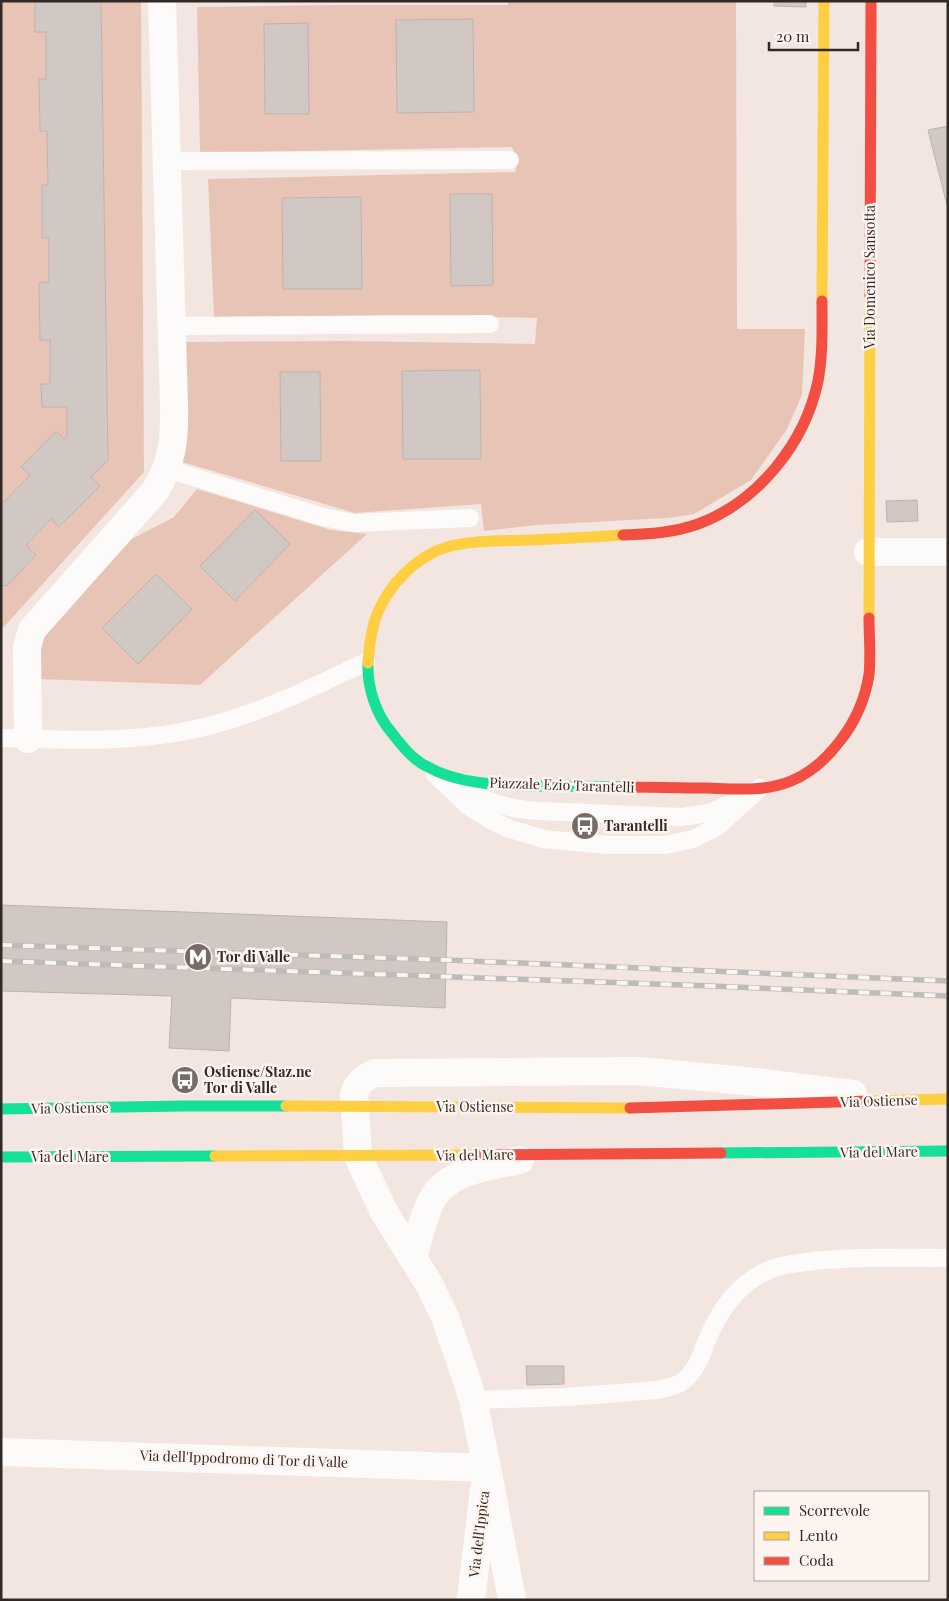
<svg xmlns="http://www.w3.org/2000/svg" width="949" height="1601" viewBox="0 0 949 1601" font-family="'Playfair Display',serif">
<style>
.green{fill:#e7c4b5}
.building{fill:#d1c7c3;stroke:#beb3ae}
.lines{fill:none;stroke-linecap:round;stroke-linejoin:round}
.lane{stroke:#fdfbfa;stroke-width:18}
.street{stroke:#fdfbfa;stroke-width:28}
.fast{stroke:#16e098;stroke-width:11}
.slow{stroke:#ffcf43;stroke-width:11}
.jam{stroke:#f24e42;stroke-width:11}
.rail-casing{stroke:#bebcba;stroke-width:5.5}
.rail{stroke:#fef4ef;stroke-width:4;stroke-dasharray:11;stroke-linecap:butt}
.labels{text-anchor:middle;stroke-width:5;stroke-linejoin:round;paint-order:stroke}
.street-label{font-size:14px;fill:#322925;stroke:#fef4ef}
.poi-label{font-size:14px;font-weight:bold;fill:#322925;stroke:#fef4ef;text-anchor:start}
</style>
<rect width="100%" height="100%" fill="#f3e6e0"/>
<path class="green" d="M 1,1 L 35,1 L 35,32 L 46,32 L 46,79 L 39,79 L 40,131 L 47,131 L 48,185 L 42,185 L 42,237 L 49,238 L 49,282 L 39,283 L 50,340 L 50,384 L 41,384 L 42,407 L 67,407 L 67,437 L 64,439 L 55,432 L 21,467 L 30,475 L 1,505 Z
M 101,1 L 141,1 L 144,472 L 1,630 L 1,588 L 5,585 L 7,586 L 36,555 L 26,545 L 51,519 L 60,527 L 99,486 L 91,477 L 108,460 Z
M 508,1 L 736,1 L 737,329 L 805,329 L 802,395 L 787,429 L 751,480 L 694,514 L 668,518 L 538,525 L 484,531 L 481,504 L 355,513 L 182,462 L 185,342 L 344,341 L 535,344 L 537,318 L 405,315 L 214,317 L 208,179 L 515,172 L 517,158 L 512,147 L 200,153 L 197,7 L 341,5 L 508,5 Z
M 197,489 L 331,530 L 367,534 L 200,685 L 39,679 L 37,651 L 46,633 L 132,539 L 174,517 Z"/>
<path class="building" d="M 35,1 L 101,1 L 108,460 L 91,477 L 100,486 L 59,527 L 51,519 L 26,545 L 36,555 L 7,586 L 5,585 L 1,588 L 1,505 L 30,475 L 21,467 L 56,431 L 64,439 L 67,437 L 67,407 L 42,407 L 41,384 L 50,384 L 50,340 L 40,340 L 39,283 L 49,282 L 49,238 L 42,238 L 42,185 L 48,185 L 47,131 L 40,131 L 39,79 L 46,79 L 46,32 L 35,32 Z
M 774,1 L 806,1 L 806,7 L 774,6 Z
M 473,19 L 474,112 L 397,113 L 396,20 Z
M 308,23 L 309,114 L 265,114 L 264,24 Z
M 948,126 L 948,209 L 928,130 Z
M 450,194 L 492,194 L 493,285 L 451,286 Z
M 361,197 L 362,289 L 283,289 L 282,198 Z
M 480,370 L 481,459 L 403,459 L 402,371 Z
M 280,372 L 320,372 L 321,461 L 281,461 Z
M 917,500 L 918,521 L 887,522 L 886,501 Z
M 255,510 L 290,544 L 235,601 L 200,566 Z
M 156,574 L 192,609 L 138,664 L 102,628 Z
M 1,905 L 447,922 L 445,1008 L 231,998 L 229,1051 L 169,1048 L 172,996 L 1,991 Z
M 526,1366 L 564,1366 L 564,1384 L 527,1385 Z"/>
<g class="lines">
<path class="lane" d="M 167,161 L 510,160
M 171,326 L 490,324
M 167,469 L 323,517 L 353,523 L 470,518
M 1,738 C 62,740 126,743 186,731 C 250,719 308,689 366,662
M 435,774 L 468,806 L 491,820 L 510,829 L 544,839 L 607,845 L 665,845 L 693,839 L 717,827 L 760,788
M 456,784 C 486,802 505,809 540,811 L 681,817 L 709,813 L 739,800
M 473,1400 L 566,1397 L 657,1390 C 665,1388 675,1387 682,1382 C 699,1370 703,1347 712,1329 C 722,1308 738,1287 759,1275 C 773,1266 790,1264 806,1262 C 853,1256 901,1258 948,1258"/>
<path class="street" d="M 868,552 L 948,552
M 28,739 L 27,647 L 32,630 L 155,491 C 173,462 175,437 174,404 L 162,1
M 413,1258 C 419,1238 424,1209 437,1192 C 456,1169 493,1166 520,1160
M 1,1452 L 487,1468
M 471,1600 L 484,1489
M 512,1600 L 487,1468 L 473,1400 L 466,1378 L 445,1317 L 429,1284 L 384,1212 L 358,1156 L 354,1094 C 357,1083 364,1078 375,1073 L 639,1071 L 756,1082 L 853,1094"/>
<path class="fast" d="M 368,663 C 367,687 376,715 392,733 C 402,746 413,760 428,767 C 462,786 506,785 543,786 C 569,786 594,786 620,787
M 1,1109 L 182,1106 L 286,1106
M 721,1153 L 948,1151
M 1,1157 L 215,1156"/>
<path class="slow" d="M 822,301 L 824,1
M 869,618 L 870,296
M 368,663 C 369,646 371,630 377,614 C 389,585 416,556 447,547 C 474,540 503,541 531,540 C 562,539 592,537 623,535
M 869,1101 L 948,1099
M 286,1106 L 630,1108
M 215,1156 L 482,1155"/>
<path class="jam" d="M 870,296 L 871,1
M 623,535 C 648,534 673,533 698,524 C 758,502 805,443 818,381 C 823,355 822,328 822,301
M 620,787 C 649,787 678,788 707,788 C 735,789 765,792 791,781 C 811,773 827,758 840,741 C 855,722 865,699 869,675 C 871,656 869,636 869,618
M 630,1108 L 869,1101
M 482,1155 L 721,1153"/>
<g class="rail-casing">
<path id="rail" d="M 1,945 L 446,960 L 948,981
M 1,961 L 711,986 L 948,996"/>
</g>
<use href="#rail" class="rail"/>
</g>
<defs>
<g id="bus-disc" transform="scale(1.4375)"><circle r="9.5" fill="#766b66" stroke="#fef4ef"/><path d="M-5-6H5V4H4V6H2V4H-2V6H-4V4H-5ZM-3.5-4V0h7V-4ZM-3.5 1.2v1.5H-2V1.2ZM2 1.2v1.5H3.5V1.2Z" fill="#fff"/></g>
<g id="metro-disc" transform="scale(1.4375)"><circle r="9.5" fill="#766b66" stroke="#fef4ef"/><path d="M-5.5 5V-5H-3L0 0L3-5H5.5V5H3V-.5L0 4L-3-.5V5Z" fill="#fff"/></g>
</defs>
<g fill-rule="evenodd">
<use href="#bus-disc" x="585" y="826"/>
<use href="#metro-disc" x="198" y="957"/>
<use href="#bus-disc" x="185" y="1080"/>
</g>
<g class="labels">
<g class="street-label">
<text transform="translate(870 277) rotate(-90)" y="5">Via Domenico Sansotta</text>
<text transform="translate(562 785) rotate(2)" y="5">Piazzale Ezio Tarantelli</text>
<text transform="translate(879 1101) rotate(-2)" y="5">Via Ostiense</text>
<text x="475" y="1112">Via Ostiense</text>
<text transform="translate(70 1108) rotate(-1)" y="5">Via Ostiense</text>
<text transform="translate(879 1152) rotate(-1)" y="5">Via del Mare</text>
<text transform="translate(475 1155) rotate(-1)" y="5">Via del Mare</text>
<text x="70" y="1162">Via del Mare</text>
<text transform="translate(244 1459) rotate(2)" y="5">Via dell'Ippodromo di Tor di Valle</text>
<text transform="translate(479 1534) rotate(-83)" y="5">Via dell'Ippica</text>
</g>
<g class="poi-label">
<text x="604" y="831">Tarantelli</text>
<text x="217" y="962">Tor di Valle</text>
<text x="204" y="1077">Ostiense/Staz.ne<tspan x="204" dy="16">Tor di Valle</tspan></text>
</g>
</g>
<rect width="949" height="1601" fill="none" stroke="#322925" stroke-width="5"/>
<rect x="754" y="1491" width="175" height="90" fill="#fef4ef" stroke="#aca39e"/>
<rect x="764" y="1507" width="25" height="8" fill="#16e098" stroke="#aca39e"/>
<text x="799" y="1516" font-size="15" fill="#322925">Scorrevole</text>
<rect x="764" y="1532" width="25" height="8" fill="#ffcf43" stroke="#aca39e"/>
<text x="799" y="1541" font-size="15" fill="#322925">Lento</text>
<rect x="764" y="1557" width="25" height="8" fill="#f24e42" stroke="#aca39e"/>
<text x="799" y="1566" font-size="15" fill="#322925">Coda</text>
<path d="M769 42v8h89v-8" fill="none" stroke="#322925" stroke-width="2.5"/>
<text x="776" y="42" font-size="15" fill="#322925" stroke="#fef4ef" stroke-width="4" paint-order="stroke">20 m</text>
</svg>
